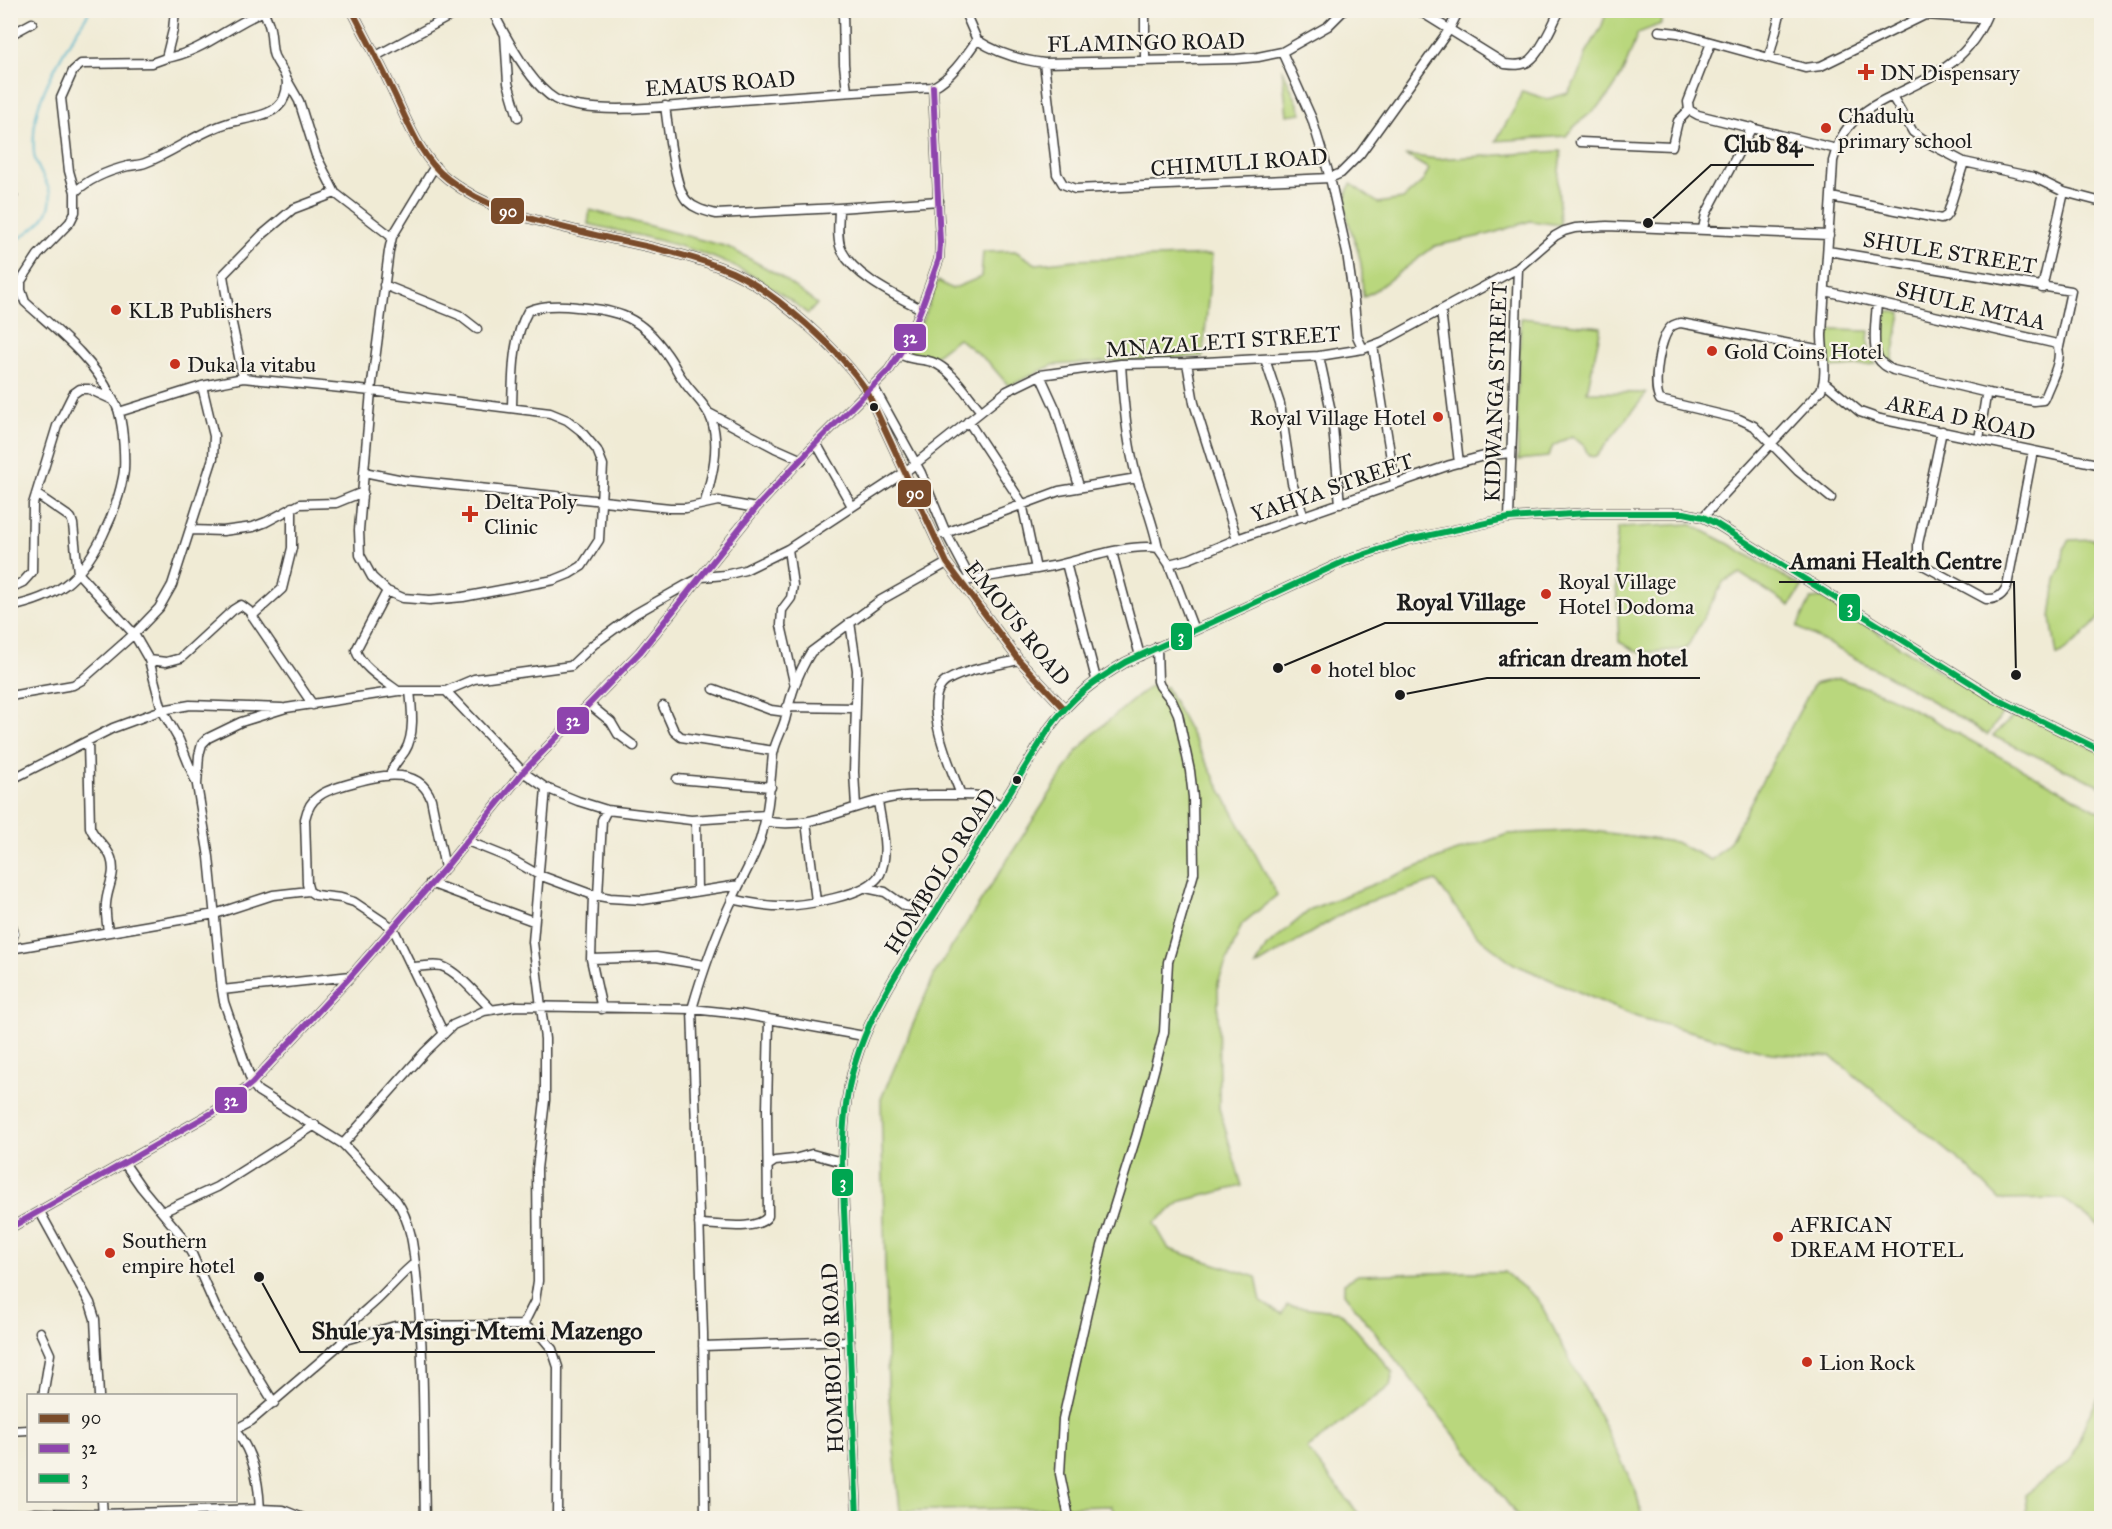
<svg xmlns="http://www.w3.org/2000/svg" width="2112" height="1529" viewBox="0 0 2112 1529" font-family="'IM FELL Great Primer',serif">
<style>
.green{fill:#b9d77d;stroke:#6a7a4c;stroke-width:1.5}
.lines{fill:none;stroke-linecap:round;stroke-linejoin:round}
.stream{stroke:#4cb2ca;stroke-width:2}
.minor-casing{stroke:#3c3b38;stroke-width:11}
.minor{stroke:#fff;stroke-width:8}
.bus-1-casing{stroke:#f7f3e8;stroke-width:10}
.bus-2-casing{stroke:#f7f3e8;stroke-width:10}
.bus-3-casing{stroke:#f7f3e8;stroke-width:10}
.bus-1{stroke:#7a4b2a;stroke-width:6}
.bus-2{stroke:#8e44ad;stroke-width:6}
.bus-3{stroke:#00a651;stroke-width:6}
.poi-dot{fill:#c8321e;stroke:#f7f3e8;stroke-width:2}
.bus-dot{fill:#1c1c1c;stroke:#f7f3e8;stroke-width:2}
.labels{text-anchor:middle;stroke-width:4.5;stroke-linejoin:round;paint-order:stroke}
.street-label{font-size:22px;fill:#1c1c1c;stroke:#f7f3e8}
.poi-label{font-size:22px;fill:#1c1c1c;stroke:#f7f3e8;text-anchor:start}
.leader{fill:none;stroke:#1c1c1c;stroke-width:2}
.callout-dot{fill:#1c1c1c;stroke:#f7f3e8;stroke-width:2}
.callout-label{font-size:24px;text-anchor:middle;font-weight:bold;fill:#1c1c1c;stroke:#f7f3e8;stroke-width:4.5;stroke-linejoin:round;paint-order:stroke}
.line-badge{stroke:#f7f3e8;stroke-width:2}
.badge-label{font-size:16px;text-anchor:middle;font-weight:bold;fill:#fff}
</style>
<rect width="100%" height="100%" fill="#f7f3e8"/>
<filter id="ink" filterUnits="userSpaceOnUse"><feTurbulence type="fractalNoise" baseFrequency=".0167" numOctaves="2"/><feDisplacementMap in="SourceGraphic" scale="12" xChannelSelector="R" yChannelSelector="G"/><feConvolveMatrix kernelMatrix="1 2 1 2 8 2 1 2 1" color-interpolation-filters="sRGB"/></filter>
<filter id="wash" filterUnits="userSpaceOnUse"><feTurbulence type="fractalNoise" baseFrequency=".008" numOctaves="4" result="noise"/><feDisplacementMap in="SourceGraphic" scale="24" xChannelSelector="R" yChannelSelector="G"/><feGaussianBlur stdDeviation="1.35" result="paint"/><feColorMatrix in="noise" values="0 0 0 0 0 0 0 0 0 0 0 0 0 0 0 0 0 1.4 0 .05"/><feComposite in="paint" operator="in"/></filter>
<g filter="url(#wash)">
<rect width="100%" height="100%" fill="#f0ebd5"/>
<path class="green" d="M 1607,11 L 1660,11 L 1661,24 L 1638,33 C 1628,59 1621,84 1601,104 C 1588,117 1578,120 1566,136 L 1496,141 L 1516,106 L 1522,91 L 1547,99 L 1568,93 L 1580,73 L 1586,53 L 1601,28 Z
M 1282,68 L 1302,113 L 1287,115 Z
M 1561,151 L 1558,182 L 1560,225 L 1530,221 L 1490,234 L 1435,246 L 1377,289 L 1363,297 C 1362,285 1363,271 1360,259 C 1355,235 1336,206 1351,184 L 1378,203 L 1403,199 L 1423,181 L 1429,169 L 1405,155 L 1437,159 Z
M 590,210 L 728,247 L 777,274 L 817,304 L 808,314 C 736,254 676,244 588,224 Z
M 1015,251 L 1036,264 L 1076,260 L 1212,255 L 1203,356 L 1053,365 L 1009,386 L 989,363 L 958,338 L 931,359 L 909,354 L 938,281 L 952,289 L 981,277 L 983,252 Z
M 1886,311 L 1901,313 L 1892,363 L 1879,349 C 1882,335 1880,324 1886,311 Z
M 1521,318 L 1601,327 L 1587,392 L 1647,393 L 1596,457 L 1589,456 L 1584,446 L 1572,436 L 1553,446 L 1548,457 L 1518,460 L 1517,391 Z
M 1831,330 L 1869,331 C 1867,344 1868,353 1876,364 L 1828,368 L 1826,340 Z
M 1690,524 L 1729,544 L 1802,587 L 1790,606 L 1741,574 L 1724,581 L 1686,649 L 1640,653 L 1619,642 L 1615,558 L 1618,528 Z
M 2094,539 L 2101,551 L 2101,616 L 2079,640 L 2057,656 L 2051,618 L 2056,580 L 2062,566 L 2064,549 L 2070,540 Z
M 1822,598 L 2004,711 L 1988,735 L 1912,689 L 1797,627 L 1811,599 Z
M 1839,678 L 1889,696 L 2101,812 L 2101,1227 L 2063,1199 L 2000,1200 L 1965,1165 L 1832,1057 L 1771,1053 L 1637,1017 L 1514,964 L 1475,934 L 1436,881 L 1355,906 L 1256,966 L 1266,947 L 1311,909 L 1452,853 L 1508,834 L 1585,830 L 1675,842 L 1711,860 L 1729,843 L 1814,684 Z
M 1150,686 L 1166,687 L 1277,895 L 1242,924 L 1218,983 L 1219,1108 L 1242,1186 L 1182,1201 L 1154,1223 L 1169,1249 L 1256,1277 L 1261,1302 L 1282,1314 L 1287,1305 L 1341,1312 L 1393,1373 L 1390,1386 L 1307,1449 L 1362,1518 L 1117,1518 L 1111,1506 L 900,1511 L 888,1387 L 881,1099 L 936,971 L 1078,750 L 1095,732 Z
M 2017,713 L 2101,752 L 2101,786 L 1993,736 Z
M 1466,1272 L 1504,1272 L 1538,1299 L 1602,1421 L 1636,1491 L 1642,1518 L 1519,1518 L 1344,1293 L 1344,1283 L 1358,1275 Z
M 2101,1393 L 2101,1518 L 2027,1518 L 2025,1495 L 2072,1459 L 2086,1421 Z"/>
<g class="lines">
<path class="stream" d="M 10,245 C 20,237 35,229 43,219 C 62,194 41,180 35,159 C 32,149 34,132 35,122 C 39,90 70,40 88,14 L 88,10"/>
</g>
</g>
<g filter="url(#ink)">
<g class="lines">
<g class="minor-casing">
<path id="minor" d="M 352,10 C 365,36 379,61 391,87 C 407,119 419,157 448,179 C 486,209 533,220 578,231 C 627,243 686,252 732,272 C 777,293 840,350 867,391 L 947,563 L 1019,660 L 1064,708
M 492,10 C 505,36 531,85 555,99 C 591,119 698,103 741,100 C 805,95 869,91 933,87 C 952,77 965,57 977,40
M 843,10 L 844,64 L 847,92
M 964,10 L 977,40
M 1418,10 L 1505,64 C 1513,65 1522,66 1529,61 C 1541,53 1553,23 1560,10
M 1659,31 L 1678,33 L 1805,68 L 1821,66 L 1925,15 L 1985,19
M 10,35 L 32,23
M 505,35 L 508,83 L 518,117
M 977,40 C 997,53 1020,60 1044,63 L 1236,59 L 1258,57 L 1282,52 L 1328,26 L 1344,10
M 1711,43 L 1688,102 L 1689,110 L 1698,115 L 1837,149
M 1282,52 L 1312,119 L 1330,178 L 1347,253 L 1354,302 L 1357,336 L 1363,349
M 376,56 L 461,10
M 166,58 C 202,53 232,23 267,10
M 1769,58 L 1781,10
M 1145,60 L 1145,10
M 1044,63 L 1057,174 L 1063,184 L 1075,189 L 1330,178 L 1341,173 L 1360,154 L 1449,30 L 1459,10
M 287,80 L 299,101 L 316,155 L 335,193
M 1892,96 L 1913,132 L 1930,144 L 1964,162 L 2033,177 L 2064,192 L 2102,202
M 665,106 C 668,126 674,188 687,201 C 695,209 705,211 716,214 L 839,208 L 939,201
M 1580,142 L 1672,146 L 1678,121 L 1689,110
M 10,189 L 13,196 L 10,204
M 75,192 C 90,178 108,171 128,166 C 133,165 140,165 145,163 C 174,152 198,132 228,123 C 244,118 277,117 284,98 C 292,76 282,73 274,56 C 271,48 272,37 270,29 C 269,23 266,17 264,12
M 1831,197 L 1941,219 L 1945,217 L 1948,213 L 1964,162
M 839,208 C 839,221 836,240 842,251 C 855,277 897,296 921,309
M 1703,229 L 1706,214 L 1752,127
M 1828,251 L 2071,291 L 2059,347
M 384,285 L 459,315 L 477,329
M 2042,288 L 2064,192
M 1825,291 L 2057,344 C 2064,359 2050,382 2045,396 L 2043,400 L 2034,401 L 1988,393 L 1986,396 L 1979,439
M 1877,303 C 1876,317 1872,346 1878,358 C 1881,364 1887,367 1893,370 L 1988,393
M 1441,310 L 1459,463
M 1373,346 L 1395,484
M 1822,350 L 1681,323 C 1679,323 1673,325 1672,326 C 1659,336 1652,388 1660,400 L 1739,419 L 1754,426 L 1798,471 L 1831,498
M 900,354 C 912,361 921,358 932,362 C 952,369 967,395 980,410
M 1319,356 L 1332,416 L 1340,504
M 1265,359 L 1280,404 L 1292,483 L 1304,517
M 1187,363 L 1194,403 L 1237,539
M 1121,364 C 1123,398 1126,434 1134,467 C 1141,495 1153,520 1158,548
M 1040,375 L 1056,410 L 1079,486
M 243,378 C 237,343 228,310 223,275 L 262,235 L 293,209 L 335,193 L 392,237
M 1824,382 L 1860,412 L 1880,419 L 2102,465
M 873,386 L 921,473 L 946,533 L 971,580
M 512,407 C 513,375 512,339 528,311 C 543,304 561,305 577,307 C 619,310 642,318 666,353 C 673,362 677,372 683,380 C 692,394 707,405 712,421 C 720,448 712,476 705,502
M 119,412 L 202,386 L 243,378 L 371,391 L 550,413 L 567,420 L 580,430 L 597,450 L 603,465 L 599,540 L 582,566 L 569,574 L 554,580 L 463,597 L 430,600 L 403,598 L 387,591 L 372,577 L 360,555 L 359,530 L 371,391 L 389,251 L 392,237 L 435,166
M 709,413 L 775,448 L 802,460
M 968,421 L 1022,503 L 1036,569
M 1942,431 L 1918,544 L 1918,558 L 1921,564 L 1986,599 C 1997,600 2003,595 2007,586 L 2033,451
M 816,443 L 852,506
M 364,472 L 403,480 L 670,508 L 686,508 L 718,501 L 756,508
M 36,494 L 71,518 L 73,524 L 78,573 L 134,634 L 149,660 L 162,710 L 179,740 L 196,782
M 1703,517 L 1821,390 C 1828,373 1822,353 1822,335 C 1825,277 1830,219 1833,161 C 1837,147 1841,134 1851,124 C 1862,111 1877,103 1892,96 C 1936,75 1971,60 1989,10
M 1509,518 L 1518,268
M 191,530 L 223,531 L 253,527 L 266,522 L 300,504 L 336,503 L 363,492
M 943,534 L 1059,491 L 1137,478
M 788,549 L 793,585 L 791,598 L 782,610 L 781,625 L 794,682
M 1112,552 L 1140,656
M 1066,563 L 1096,679
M 1169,564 L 1189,559 L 1237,539 L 1450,465 L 1484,456 L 1510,453
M 961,582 C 991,575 1022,572 1053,566 C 1082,560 1129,543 1158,548 L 1169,564 L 1194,630
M 10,588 L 23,582 L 32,572 L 33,504 L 57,426 L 73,394 L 80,389 L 89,389 L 113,400
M 387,591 L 356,650 C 359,665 386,682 398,691
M 10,607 C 29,603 50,596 65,585 C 95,562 116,513 123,477 C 126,463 123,427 119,413 C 118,407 114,402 111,396 C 92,357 57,331 25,302 L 21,290 L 21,281 L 38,255 L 70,222 L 75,212 L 75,192 L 69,171 L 61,98 L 73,71 L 81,64 L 152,63 L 166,58 L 173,30 L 175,10
M 252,616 L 282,589 L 292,548 L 292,507
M 850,622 L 857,670 L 854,772 L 856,807
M 149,660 L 166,662 L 181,658 L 233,610 L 241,605 L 249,611 L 313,705
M 714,689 L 771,710 L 786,712
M 446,691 L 523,772 L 546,788 L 578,801 L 607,810 L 691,820 L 766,815
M 10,696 L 73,685 L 82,680 L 134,634 L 159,608 L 172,585 L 213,458 L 214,436 L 202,386
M 590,705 L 611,722 L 618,734 L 634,746
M 663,706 L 674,731 L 681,737 L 774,751
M 787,707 L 856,708
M 88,741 L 90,827 C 94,839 107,846 111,858 C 117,875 107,887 106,904 C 105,913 107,923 108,932
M 390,775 C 393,764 399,760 405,751 C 415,735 412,709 410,691
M 677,779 L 771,787
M 10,780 L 113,728 L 162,710 L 190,705 L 282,708
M 961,795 C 952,770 917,696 948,680 C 967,669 997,665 1019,660
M 696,820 L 697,891
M 765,821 C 809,831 848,806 890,798 C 909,794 930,795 949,795 C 972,795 982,793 1002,806
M 806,822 L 816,901
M 467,841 L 507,857 L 539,875 L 593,895 L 610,898 L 643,900 L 739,885
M 430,883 L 533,921
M 866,888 L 885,892 L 905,906 L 921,908 L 934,914
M 593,895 L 591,959 L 602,1009
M 598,896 L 602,820 L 607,810
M 732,899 C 747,902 762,906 778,906 C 802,906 869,896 880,874 C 890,852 881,824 878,801
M 10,918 L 14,934 L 10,944
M 10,949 L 215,914 L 273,895 L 309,891
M 591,959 L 656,957 L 704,965
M 412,967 C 421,967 432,964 441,966 C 458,971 479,998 492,1010
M 222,990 L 351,976
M 444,1034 L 393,928 L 354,902 L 341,898 L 315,895 L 309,891 L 307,884 L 305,819 C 307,810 311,801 319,796 C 326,790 336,788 345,785 C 372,777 418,763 431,799 L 445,868
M 343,1144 L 425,1052 L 453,1025 L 484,1011 L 517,1006 L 692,1009 L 740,1014 L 864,1036
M 125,1164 L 141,1187 L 180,1234 L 192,1254 L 215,1306 L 274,1403
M 769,1165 L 775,1161 L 794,1159 L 812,1154 L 842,1162
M 40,1212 L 90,1303 L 95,1319 L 99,1396
M 162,1212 L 217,1187 L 315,1125
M 699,1224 C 716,1224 758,1232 768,1216 L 767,1109 L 769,1020
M 10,1228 L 224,1106 L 252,1083 L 351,976 L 445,868 L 523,772 L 640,652 L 756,508 L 816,443 L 889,370 L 909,339 L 921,309 L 939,259 L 940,243 L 933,87
M 523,1325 L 535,1301 L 538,1281 L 537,1169 L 545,1100 L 545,1039 L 533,942 L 546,788
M 40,1332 L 50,1354 L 43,1396
M 340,1345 C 351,1319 359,1317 378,1299 C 391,1287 401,1274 415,1263
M 703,1346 L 850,1341
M 236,1429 L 251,1421 L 345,1340 L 395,1326 L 523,1325 L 542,1337 L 552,1349 L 558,1367 L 557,1518
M 10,1431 L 28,1430
M 236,1432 C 256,1456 260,1489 260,1518
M 102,1500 L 103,1518
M 10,1517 L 35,1513 L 103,1514 L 260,1509 L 283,1510 L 303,1518
M 425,1518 C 423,1440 425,1362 417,1284 C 414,1255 413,1224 396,1200 L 343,1144 L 258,1091 L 252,1083 L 224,1002 L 222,990 L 209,857 L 197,785 L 199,755 L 202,744 L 208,738 L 241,722 L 286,708 L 398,691 L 446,691 L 474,679 L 571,666 L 594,644 L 635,614 L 686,585 L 702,577 L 725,575 L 745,570 L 788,549 L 905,472 L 1007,391 L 1040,375 L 1121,364 L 1187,363 L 1319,356 L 1363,349 L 1382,342 L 1518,268 L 1555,236 L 1564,231 L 1575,228 L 1607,226 L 1829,235
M 705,1518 L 703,1333 L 692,1009 C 703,971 716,934 733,898 C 742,878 753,861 760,840 C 769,812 770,783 773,754 C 775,742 782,731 785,720 C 791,695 797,674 811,652 L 881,600 L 947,563
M 857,1518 L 842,1162 C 843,1128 845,1095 855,1063 C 872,1007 906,958 937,910 C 975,849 1013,788 1050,727 C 1073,696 1094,681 1126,662 L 1345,561 L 1408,540 L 1509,518 L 1588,513 L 1684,513 L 1703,517 L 1715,523 L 1995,698 L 2102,751
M 1069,1518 L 1060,1474 L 1063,1419 L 1102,1246 L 1137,1134 L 1156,1063 L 1164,1032 L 1168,962 L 1194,873 L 1193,797 L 1190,771 L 1178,714 L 1172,701 L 1160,686 L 1158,681 L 1157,647"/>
</g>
<use href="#minor" class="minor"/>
<g class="bus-1-casing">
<path id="bus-1" d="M 352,10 C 365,36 379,61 391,87 C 407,119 419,157 448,179 C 486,209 533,220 578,231 C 627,243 686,252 732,272 C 777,293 840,350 867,391 L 947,563 L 1019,660 L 1064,708"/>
</g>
<g class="bus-2-casing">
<path id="bus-2" d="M 10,1228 L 224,1106 L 252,1083 L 351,976 L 445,868 L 523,772 L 640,652 L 756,508 L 816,443 L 889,370 L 909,339 L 921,309 L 939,259 L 940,243 L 933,87"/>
</g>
<g class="bus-3-casing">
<path id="bus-3" d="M 857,1518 L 842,1162 C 843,1128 845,1095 855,1063 C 872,1007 906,958 937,910 C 975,849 1013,788 1050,727 C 1073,696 1094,681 1126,662 L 1345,561 L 1408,540 L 1509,518 L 1588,513 L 1684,513 L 1703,517 L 1715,523 L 1995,698 L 2102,751"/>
</g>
<use href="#bus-1" class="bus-1"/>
<use href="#bus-2" class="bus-2"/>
<use href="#bus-3" class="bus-3"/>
</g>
</g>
<g class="poi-dot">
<path d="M1863 63h6v6h6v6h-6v6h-6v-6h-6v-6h6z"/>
<circle cx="1826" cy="128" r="6"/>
<circle cx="116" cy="310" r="6"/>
<circle cx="1712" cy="351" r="6"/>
<circle cx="175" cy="364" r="6"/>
<circle cx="1438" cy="417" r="6"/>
<path d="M467 505h6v6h6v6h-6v6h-6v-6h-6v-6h6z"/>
<circle cx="1546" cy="594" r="6"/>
<circle cx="1316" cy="669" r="6"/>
<circle cx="1778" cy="1237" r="6"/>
<circle cx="110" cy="1253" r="6"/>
<circle cx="1807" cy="1362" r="6"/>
</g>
<g class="bus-dot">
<circle cx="874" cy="407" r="5"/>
<circle cx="1017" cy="780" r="5"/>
</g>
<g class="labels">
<g class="street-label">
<text transform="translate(1146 42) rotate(-1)" y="8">FLAMINGO ROAD</text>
<text transform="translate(720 83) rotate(-4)" y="8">EMAUS ROAD</text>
<text transform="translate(1239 162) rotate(-4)" y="8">CHIMULI ROAD</text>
<text transform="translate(1950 252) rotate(9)" y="8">SHULE STREET</text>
<text transform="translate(1971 305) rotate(13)" y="8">SHULE MTAA</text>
<text transform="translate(1223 341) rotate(-4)" y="8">MNAZALETI STREET</text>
<text transform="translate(1495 392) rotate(-88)" y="8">KIDWANGA STREET</text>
<text transform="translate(1961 417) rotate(12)" y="8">AREA D ROAD</text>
<text transform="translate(1332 487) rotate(-19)" y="8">YAHYA STREET</text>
<text transform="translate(1018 623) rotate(51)" y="8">EMOUS ROAD</text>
<text transform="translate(940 871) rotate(-58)" y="8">HOMBOLO ROAD</text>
<text transform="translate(832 1358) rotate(-92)" y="8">HOMBOLO ROAD</text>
</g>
<g class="poi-label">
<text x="1880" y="80">DN Dispensary</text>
<text x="1838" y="123">Chadulu<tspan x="1838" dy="25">primary school</tspan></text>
<text x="128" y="318">KLB Publishers</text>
<text x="1724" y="359">Gold Coins Hotel</text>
<text x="187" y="372">Duka la vitabu</text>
<text x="1426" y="425" text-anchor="end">Royal Village Hotel</text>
<text x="484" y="509">Delta Poly<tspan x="484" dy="25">Clinic</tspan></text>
<text x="1558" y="589">Royal Village<tspan x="1558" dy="25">Hotel Dodoma</tspan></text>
<text x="1328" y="677">hotel bloc</text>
<text x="1790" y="1232">AFRICAN<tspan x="1790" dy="25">DREAM HOTEL</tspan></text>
<text x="122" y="1248">Southern<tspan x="122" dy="25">empire hotel</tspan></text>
<text x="1819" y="1370">Lion Rock</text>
</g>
</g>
<path class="leader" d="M1648 223L1711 165H1814M2016 675L2014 582H1779M1278 668L1385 623H1538M1400 695L1487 678H1700M259 1277L300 1352H655"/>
<g class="callout-dot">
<circle cx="1648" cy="223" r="6"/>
<circle cx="2016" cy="675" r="6"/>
<circle cx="1278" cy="668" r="6"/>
<circle cx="1400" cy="695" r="6"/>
<circle cx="259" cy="1277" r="6"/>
</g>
<g class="callout-label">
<text x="1763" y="152">Club 84</text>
<text x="1896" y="569">Amani Health Centre</text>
<text x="1461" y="610">Royal Village</text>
<text x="1593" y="666">african dream hotel</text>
<text x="477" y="1339">Shule ya Msingi Mtemi Mazengo</text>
</g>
<g class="line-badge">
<rect x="490" y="197" width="35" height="28" rx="6" fill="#7a4b2a"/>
<rect x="893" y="323" width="34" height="29" rx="6" fill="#8e44ad"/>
<rect x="897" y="479" width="35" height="29" rx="6" fill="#7a4b2a"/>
<rect x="1838" y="593" width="23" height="29" rx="6" fill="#00a651"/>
<rect x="1170" y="622" width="23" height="29" rx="6" fill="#00a651"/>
<rect x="556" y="706" width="34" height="29" rx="6" fill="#8e44ad"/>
<rect x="214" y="1086" width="34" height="28" rx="6" fill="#8e44ad"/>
<rect x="831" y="1168" width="23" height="29" rx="6" fill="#00a651"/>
</g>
<g class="badge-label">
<text x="508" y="217">90</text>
<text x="910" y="343">32</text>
<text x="915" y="499">90</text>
<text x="1850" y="613">3</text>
<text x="1181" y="642">3</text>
<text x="573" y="726">32</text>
<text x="231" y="1106">32</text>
<text x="843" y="1188">3</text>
</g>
<rect width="2112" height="1529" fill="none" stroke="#f7f3e8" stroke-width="36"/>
<rect x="27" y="1394" width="210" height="108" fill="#f7f3e8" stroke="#9f9d96" stroke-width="1.5"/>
<rect x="39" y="1414" width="30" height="9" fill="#7a4b2a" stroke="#9f9d96" stroke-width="1.5"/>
<text x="81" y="1424" font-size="18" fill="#1c1c1c">90</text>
<rect x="39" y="1444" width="30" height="9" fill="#8e44ad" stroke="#9f9d96" stroke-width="1.5"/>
<text x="81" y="1454" font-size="18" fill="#1c1c1c">32</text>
<rect x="39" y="1474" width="30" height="9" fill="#00a651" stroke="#9f9d96" stroke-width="1.5"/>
<text x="81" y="1484" font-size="18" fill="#1c1c1c">3</text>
</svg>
